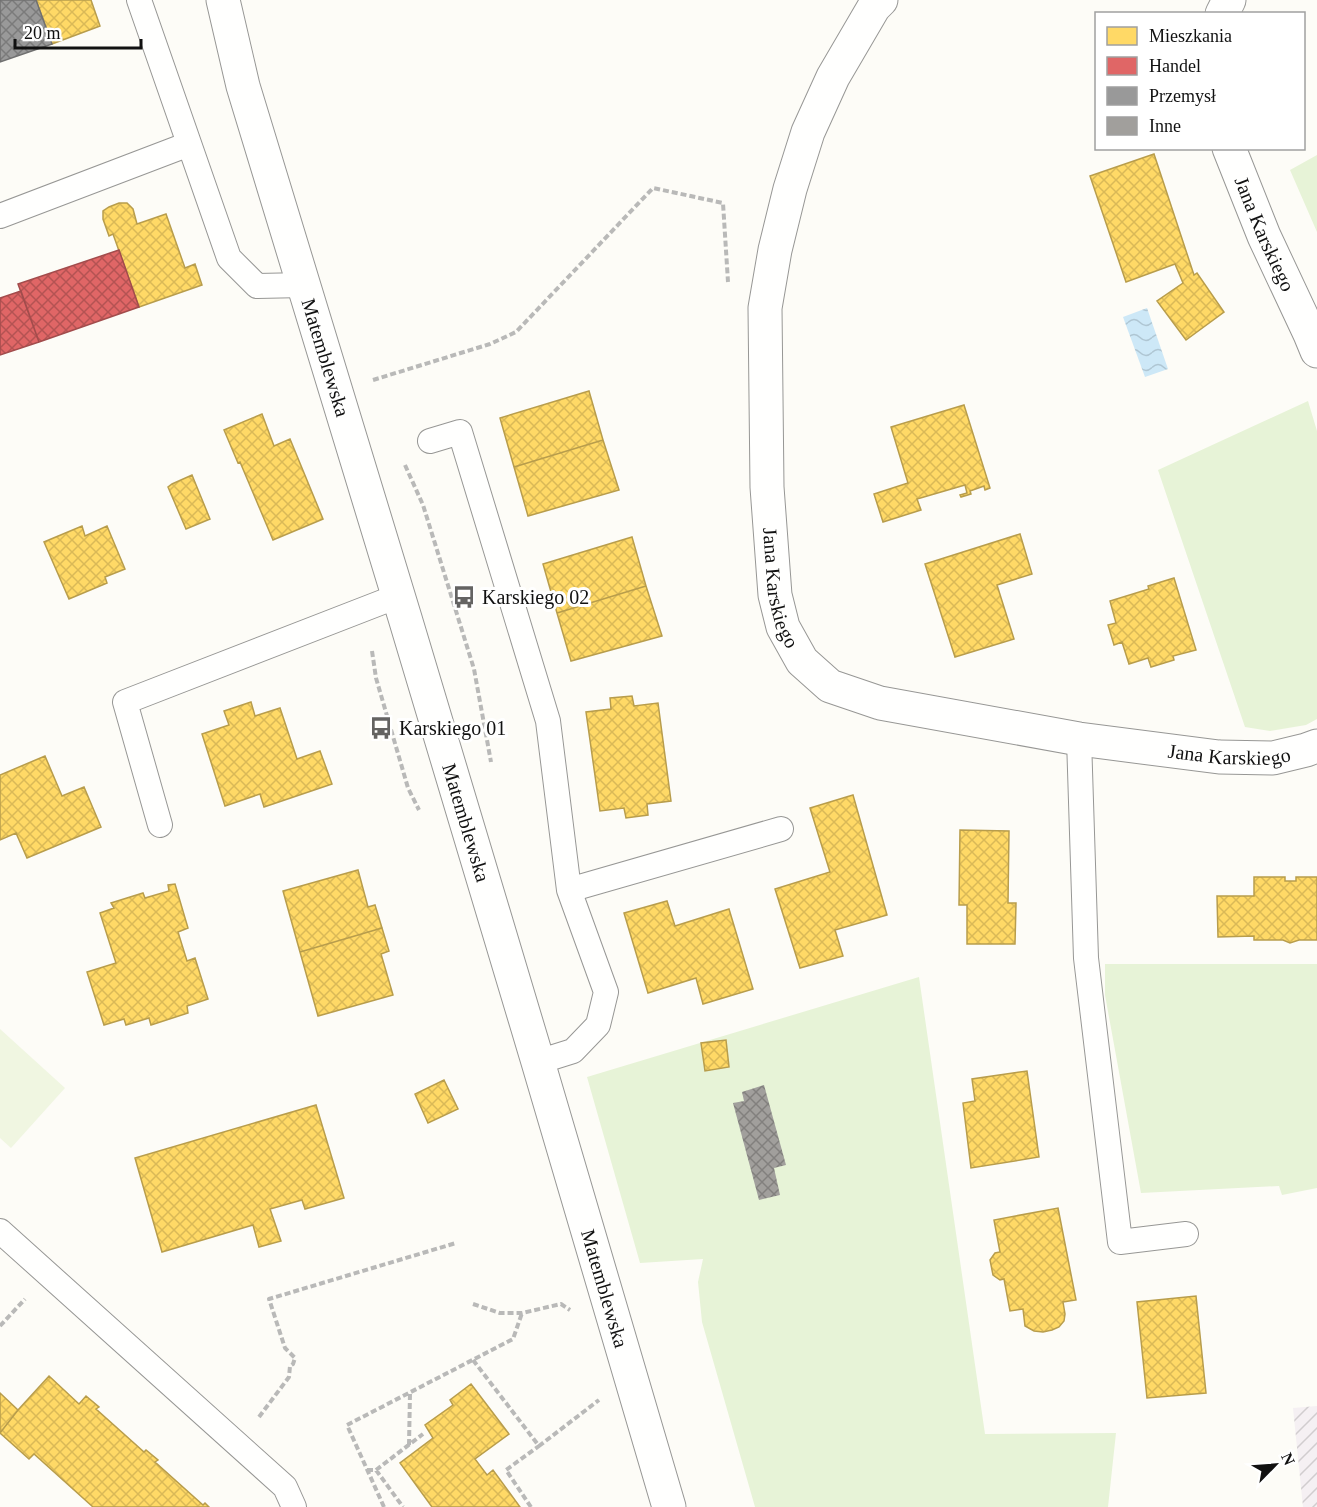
<svg xmlns="http://www.w3.org/2000/svg" width="1317" height="1507" viewBox="0 0 1317 1507" font-family="'Times New Roman',serif">
<style>
.industrial{fill:url(#industrial-furrows)}
.grass{fill:#e7f3d7}
.pitch{fill:#f0f6e1}
.water{fill:url(#water-waves)}
.homes{fill:url(#homes-cross-hatch);stroke:#b89d4c;stroke-width:1.5}
.shops{fill:url(#shops-cross-hatch);stroke:#a24c4c;stroke-width:1.5}
.industry{fill:url(#industry-cross-hatch);stroke:#707070;stroke-width:1.5}
.building{fill:url(#building-cross-hatch)}
.lines{fill:none;stroke-linecap:round;stroke-linejoin:round}
.service-casing{stroke:#979795;stroke-width:26}
.minor-casing{stroke:#979795;stroke-width:35}
.tertiary-casing{stroke:#979795;stroke-width:35}
.path{stroke:#b9b9b8;stroke-width:4;stroke-dasharray:6 3;stroke-linecap:butt}
.service{stroke:#fffffe;stroke-width:24}
.minor{stroke:#fffffe;stroke-width:33}
.tertiary{stroke:#fffffe;stroke-width:33}
.labels{text-anchor:middle;stroke-width:6;stroke-linejoin:round;paint-order:stroke}
.street-label{font-size:20px;fill:#111;stroke:#fff}
.poi-label{font-size:20px;fill:#111;stroke:#fff;text-anchor:start}
</style>
<defs>
<pattern id="industrial-furrows" width="10" height="10" patternUnits="userSpaceOnUse" patternTransform="scale(1.5)"><rect width="10" height="10" fill="#f5f0f3"/><path d="M-1 1l2-2M0 10L10 0M9 11l2-2" fill="none" stroke="#d1cdcf"/></pattern>
<pattern id="water-waves" width="16" height="10" patternUnits="userSpaceOnUse" patternTransform="scale(1.5)"><rect width="16" height="10" fill="#cde8f7"/><path d="M0 5q4-4 8 0t8 0" fill="none" stroke="#afc6d3"/></pattern>
<pattern id="homes-cross-hatch" width="8" height="8" patternUnits="userSpaceOnUse" patternTransform="scale(1.5)"><rect width="8" height="8" fill="#ffd966"/><path d="M0 0l8 8M0 8l8-8" fill="none" stroke="#dab957"/></pattern>
<pattern id="shops-cross-hatch" width="8" height="8" patternUnits="userSpaceOnUse" patternTransform="scale(1.5)"><rect width="8" height="8" fill="#e06666"/><path d="M0 0l8 8M0 8l8-8" fill="none" stroke="#b45353"/></pattern>
<pattern id="industry-cross-hatch" width="8" height="8" patternUnits="userSpaceOnUse" patternTransform="scale(1.5)"><rect width="8" height="8" fill="#999"/><path d="M0 0l8 8M0 8l8-8" fill="none" stroke="#7b7b7b"/></pattern>
<pattern id="building-cross-hatch" width="8" height="8" patternUnits="userSpaceOnUse" patternTransform="scale(1.5)"><rect width="8" height="8" fill="#a19f9c"/><path d="M0 0l8 8M0 8l8-8" fill="none" stroke="#82807e"/></pattern>
</defs>
<rect width="100%" height="100%" fill="#fdfcf7"/>
<path class="industrial" d="M 1317,1406 L 1317,1507 L 1303,1507 L 1293,1408 Z"/>
<path class="grass" d="M 1317,155 L 1317,232 L 1290,170 Z
M 1308,401 L 1317,431 L 1317,719 L 1306,725 L 1270,731 L 1245,727 L 1158,470 Z
M 1105,964 L 1317,964 L 1317,1188 L 1282,1195 L 1279,1186 L 1141,1193 L 1105,995 Z
M 919,977 L 985,1434 L 1116,1433 L 1108,1507 L 755,1507 L 702,1322 L 698,1282 L 703,1259 L 640,1263 L 587,1077 Z"/>
<path class="pitch" d="M 0,1029 L 65,1088 L 11,1148 L 0,1138 Z"/>
<path class="water" d="M 1147,308 L 1168,369 L 1145,377 L 1123,317 Z"/>
<path class="homes" d="M 36,0 L 91,0 L 100,26 L 52,44 Z
M 1154,154 L 1194,275 L 1197,273 L 1224,312 L 1186,340 L 1157,301 L 1183,283 L 1175,264 L 1126,282 L 1090,176 Z
M 119,203 L 127,203 L 133,209 L 137,224 L 166,214 L 185,268 L 195,264 L 202,285 L 139,307 L 113,234 L 109,236 L 103,219 L 103,211 L 109,207 Z
M 589,391 L 603,440 L 514,467 L 500,418 Z
M 964,405 L 990,488 L 985,490 L 984,486 L 970,491 L 971,494 L 961,497 L 960,495 L 967,493 L 965,485 L 917,499 L 921,510 L 883,522 L 874,494 L 908,483 L 891,427 Z
M 262,414 L 274,446 L 290,439 L 323,519 L 273,540 L 240,462 L 238,463 L 224,430 Z
M 603,440 L 619,490 L 528,516 L 514,467 Z
M 192,475 L 210,519 L 186,529 L 168,487 L 172,484 Z
M 82,526 L 85,536 L 107,526 L 125,569 L 105,577 L 107,583 L 69,599 L 44,542 Z
M 1020,534 L 1032,574 L 997,585 L 1014,639 L 955,657 L 925,564 Z
M 632,537 L 646,586 L 557,613 L 543,564 Z
M 1174,578 L 1196,650 L 1173,656 L 1174,660 L 1151,667 L 1148,658 L 1129,664 L 1122,642 L 1114,645 L 1108,625 L 1116,623 L 1110,601 L 1149,589 L 1148,586 Z
M 646,586 L 662,636 L 571,661 L 557,613 Z
M 632,696 L 634,706 L 658,703 L 671,801 L 647,804 L 648,815 L 626,818 L 624,808 L 600,811 L 586,712 L 611,709 L 610,698 Z
M 251,702 L 255,716 L 280,708 L 297,759 L 320,751 L 332,784 L 264,807 L 260,794 L 225,806 L 202,734 L 229,725 L 224,711 Z
M 45,756 L 62,796 L 84,787 L 101,827 L 27,858 L 16,833 L 0,840 L 0,775 Z
M 853,795 L 887,915 L 835,930 L 843,956 L 800,968 L 775,889 L 830,872 L 810,808 Z
M 960,830 L 1009,831 L 1008,903 L 1016,903 L 1015,944 L 967,944 L 967,905 L 959,905 Z
M 358,870 L 368,907 L 375,905 L 382,928 L 300,952 L 283,891 Z
M 1254,877 L 1285,877 L 1285,881 L 1296,881 L 1296,877 L 1317,877 L 1317,940 L 1299,940 L 1290,943 L 1283,940 L 1254,940 L 1254,936 L 1218,937 L 1217,896 L 1254,896 Z
M 175,884 L 188,928 L 178,932 L 187,961 L 195,958 L 208,999 L 187,1006 L 188,1013 L 151,1025 L 149,1018 L 126,1025 L 124,1019 L 104,1025 L 87,972 L 116,963 L 100,913 L 114,908 L 111,903 L 143,893 L 145,898 L 169,891 L 168,885 Z
M 667,901 L 675,926 L 729,909 L 753,989 L 703,1004 L 696,978 L 648,993 L 624,913 Z
M 382,928 L 389,951 L 381,954 L 393,995 L 318,1016 L 300,952 Z
M 726,1040 L 729,1067 L 705,1071 L 701,1043 Z
M 1027,1071 L 1039,1157 L 971,1168 L 963,1103 L 975,1101 L 972,1079 Z
M 444,1080 L 458,1109 L 428,1123 L 415,1094 Z
M 316,1105 L 344,1198 L 305,1209 L 302,1200 L 270,1209 L 281,1241 L 259,1247 L 253,1225 L 162,1252 L 135,1158 Z
M 1058,1208 L 1076,1300 L 1063,1302 L 1065,1314 L 1064,1321 L 1059,1327 L 1052,1330 L 1043,1332 L 1034,1331 L 1025,1326 L 1023,1309 L 1010,1311 L 1004,1279 L 1000,1280 L 993,1275 L 990,1260 L 995,1253 L 1000,1252 L 994,1220 Z
M 1196,1296 L 1206,1393 L 1147,1398 L 1137,1302 Z
M 49,1376 L 79,1404 L 86,1396 L 99,1407 L 96,1409 L 144,1452 L 146,1450 L 158,1460 L 155,1462 L 203,1505 L 205,1503 L 209,1507 L 93,1507 L 34,1454 L 29,1459 L 0,1433 L 18,1410 Z
M 471,1384 L 509,1434 L 475,1459 L 487,1475 L 493,1470 L 520,1507 L 432,1507 L 400,1463 L 433,1438 L 425,1425 L 453,1405 L 450,1400 Z
M 0,1393 L 18,1410 L 0,1433 Z"/>
<path class="shops" d="M 119,250 L 139,307 L 39,342 L 18,284 Z
M 21,291 L 39,342 L 0,355 L 0,298 Z"/>
<path class="industry" d="M 0,0 L 36,0 L 52,44 L 0,62 Z"/>
<path class="building" d="M 764,1085 L 786,1165 L 774,1168 L 780,1195 L 759,1200 L 733,1103 L 744,1101 L 742,1092 Z"/>
<g class="lines">
<g class="service-casing">
<path id="service" d="M 139,0 L 229,258 L 257,286 L 304,285
M 0,216 L 189,144
M 430,441 L 460,432 L 548,721 L 569,890 L 606,992 L 598,1025 L 573,1051 L 538,1062
M 1079,739 L 1086,958 L 1120,1242 L 1186,1234
M 160,825 L 125,702 L 398,596
M 569,890 L 781,829
M 0,1231 L 285,1487 L 294,1507"/>
</g>
<g class="minor-casing">
<g id="minor">
<path id="s1" d="M 881,0 L 874,7 L 833,77 L 808,132 L 790,189 L 775,250 L 765,308 L 767,487 L 775,595 L 783,627 L 802,661 L 830,686 L 880,703 L 1079,739 L 1219,757 L 1273,758 L 1306,750 L 1317,746"/>
<path d="M 1222,14 L 1229,0"/>
<path id="s2" d="M 1229,148 L 1264,236 L 1310,334 L 1317,351"/>
</g>
</g>
<g class="tertiary-casing">
<g id="tertiary">
<path id="s3" d="M 223,0 L 243,86 L 405,618 L 538,1062 L 669,1507"/>
</g>
</g>
<path class="path" d="M 373,380 L 490,344 L 516,332 L 653,188 L 723,203 L 728,282
M 405,465 L 423,505 L 474,669 L 491,762
M 372,651 L 376,678 L 408,788 L 419,810
M 473,1304 L 500,1313 L 522,1313 L 561,1304 L 570,1310
M 0,1326 L 25,1299
M 473,1360 L 539,1446 L 599,1400
M 259,1417 L 289,1377 L 290,1366 L 293,1364 L 295,1358 L 285,1348 L 269,1299 L 456,1243
M 409,1445 L 410,1393
M 367,1470 L 376,1470 L 403,1507
M 376,1470 L 423,1434
M 384,1507 L 347,1425 L 513,1339 L 522,1313
M 531,1507 L 506,1470 L 539,1446"/>
<use href="#service" class="service"/>
<use href="#minor" class="minor"/>
<use href="#tertiary" class="tertiary"/>
</g>
<defs>
<g id="bus-bare" transform="scale(1.8)"><path d="M-5-6H5V4H4V6H2V4H-2V6H-4V4H-5ZM-3.5-4V0h7V-4ZM-3.5 1.2v1.5H-2V1.2ZM2 1.2v1.5H3.5V1.2Z" fill="#646362" stroke="#fff" stroke-width="2.5" paint-order="stroke"/></g>
</defs>
<g fill-rule="evenodd">
<use href="#bus-bare" x="464" y="597"/>
<use href="#bus-bare" x="381" y="728"/>
</g>
<g class="labels">
<g class="street-label">
<text dy="7" stroke="none"><textPath href="#s2" startOffset="93">Jana Karskiego</textPath></text>
<text dy="7" stroke="none"><textPath href="#s3" startOffset="372">Matemblewska</textPath></text>
<text dy="7" stroke="none"><textPath href="#s1" startOffset="614">Jana Karskiego</textPath></text>
<text dy="7" stroke="none"><textPath href="#s1" startOffset="1136">Jana Karskiego</textPath></text>
<text dy="7" stroke="none"><textPath href="#s3" startOffset="858">Matemblewska</textPath></text>
<text dy="7" stroke="none"><textPath href="#s3" startOffset="1344">Matemblewska</textPath></text>
</g>
<g class="poi-label">
<text x="482" y="604">Karskiego 02</text>
<text x="399" y="735">Karskiego 01</text>
</g>
</g>
<rect x="1095" y="12" width="210" height="138" fill="#ffffff" stroke="#a0a0a0" stroke-width="1.5"/>
<rect x="1107" y="27" width="30" height="18" fill="#ffd966" stroke="#a0a0a0" stroke-width="1.5"/>
<text x="1149" y="42" font-size="18" fill="#111111">Mieszkania</text>
<rect x="1107" y="57" width="30" height="18" fill="#e06666" stroke="#a0a0a0" stroke-width="1.5"/>
<text x="1149" y="72" font-size="18" fill="#111111">Handel</text>
<rect x="1107" y="87" width="30" height="18" fill="#999999" stroke="#a0a0a0" stroke-width="1.5"/>
<text x="1149" y="102" font-size="18" fill="#111111">Przemysł</text>
<rect x="1107" y="117" width="30" height="18" fill="#a19f9c" stroke="#a0a0a0" stroke-width="1.5"/>
<text x="1149" y="132" font-size="18" fill="#111111">Inne</text>
<g transform="translate(1275 1465) rotate(65)" stroke="#ffffff" stroke-width="4.5" paint-order="stroke">
<path d="M0-4.5L10 22L0 15L-10 22Z" fill="#111111"/>
<text y="-9" font-size="16" font-weight="bold" text-anchor="middle" fill="#111111">N</text>
</g>
<path d="M15 39v9h126v-9" fill="none" stroke="#111111" stroke-width="3"/>
<text x="24" y="39" font-size="18" fill="#111111" stroke="#ffffff" stroke-width="4.5" paint-order="stroke">20 m</text>
</svg>
